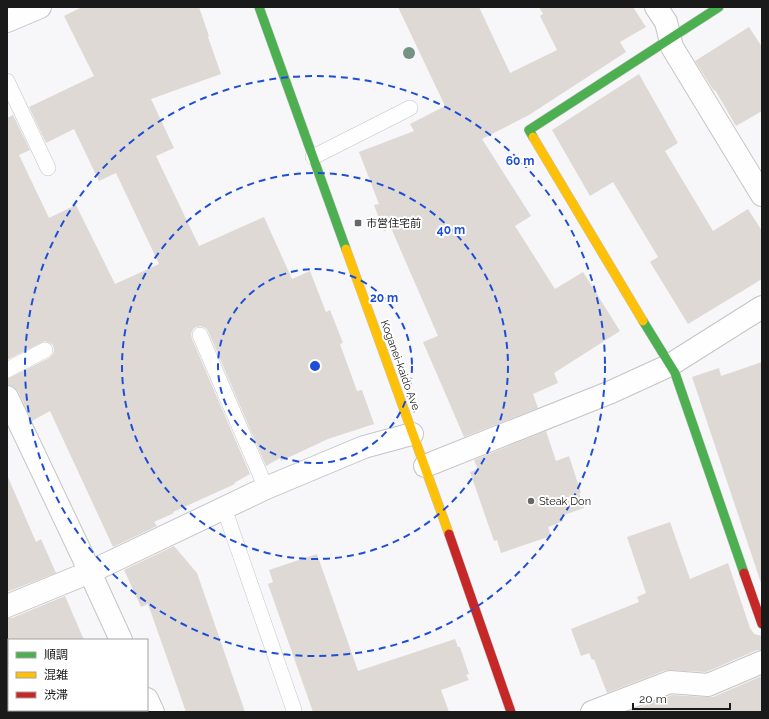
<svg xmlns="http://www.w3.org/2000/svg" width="769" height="719" viewBox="0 0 769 719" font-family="Raleway,'Noto Sans JP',sans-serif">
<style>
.building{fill:#dfd9d5}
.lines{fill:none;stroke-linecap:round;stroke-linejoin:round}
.lane-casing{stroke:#c5c4c6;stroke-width:16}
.street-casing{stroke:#c5c4c6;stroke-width:24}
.fast-casing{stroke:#c5c4c6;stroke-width:10}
.slow-casing{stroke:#c5c4c6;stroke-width:10}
.jam-casing{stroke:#c5c4c6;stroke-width:10}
.lane{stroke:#fefefe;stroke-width:15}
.street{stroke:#fefefe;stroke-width:22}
.fast{stroke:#4caf50;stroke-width:9}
.slow{stroke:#ffc107;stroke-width:9}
.jam{stroke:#c62828;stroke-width:9}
.tree{fill:#759284}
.ring{fill:none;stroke:#1d4ed8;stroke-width:2;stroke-dasharray:7 5}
.poi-dot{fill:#676768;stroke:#fff;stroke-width:1.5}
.labels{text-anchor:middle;stroke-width:4;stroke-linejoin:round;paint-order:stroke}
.poi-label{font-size:11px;fill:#1a1a1b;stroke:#fff;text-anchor:start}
.street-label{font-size:11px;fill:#1a1a1b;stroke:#fff}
.centre{fill:#1d4ed8;stroke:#fff;stroke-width:2}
.ring-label{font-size:12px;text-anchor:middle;font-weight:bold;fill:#1d4ed8;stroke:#fff;stroke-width:4;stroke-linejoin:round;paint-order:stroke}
</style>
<rect width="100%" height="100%" fill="#f7f6f8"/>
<path class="building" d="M 82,7 L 199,7 L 209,36 L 208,37 L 221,74 L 151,99 L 174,148 L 156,156 L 199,246 L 264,217 L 292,279 L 310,271 L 326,312 L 330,310 L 343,343 L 340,344 L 357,391 L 362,390 L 374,424 L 328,439 L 281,461 L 280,458 L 266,466 L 208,331 L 206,328 L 201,326 L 196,327 L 193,329 L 191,334 L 192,339 L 250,474 L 234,483 L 235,484 L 173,512 L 174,513 L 154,522 L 157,526 L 113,547 L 50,411 L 32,421 L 18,391 L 14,387 L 7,385 L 7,379 L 49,358 L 53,354 L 54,350 L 53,345 L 50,343 L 45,341 L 7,360 L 7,118 L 13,115 L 30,150 L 19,155 L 49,218 L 76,205 L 115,284 L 159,264 L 116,173 L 99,181 L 74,129 L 46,143 L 29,107 L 94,76 L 64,16 Z
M 398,7 L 479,7 L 510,73 L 557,50 L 540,16 L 543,14 L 539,7 L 633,7 L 646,27 L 620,42 L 626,52 L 529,115 L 482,139 L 531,216 L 515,226 L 555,289 L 583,272 L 620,331 L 554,373 L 558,383 L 533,394 L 538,408 L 464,437 L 423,342 L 438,336 L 391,228 L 384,231 L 374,205 L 379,204 L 359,152 L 414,131 L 410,124 L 445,106 Z
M 749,27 L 762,47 L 762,111 L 736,126 L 715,90 L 714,91 L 695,61 Z
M 639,74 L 678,143 L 665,151 L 713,231 L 748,209 L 762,231 L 762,279 L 688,324 L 650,262 L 658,257 L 613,182 L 590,196 L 552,130 Z
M 762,362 L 762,586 L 692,377 L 719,368 L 721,376 Z
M 546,431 L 556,461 L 569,456 L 581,493 L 579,493 L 584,508 L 561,516 L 563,521 L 548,527 L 551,536 L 501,553 L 497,540 L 494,541 L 470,472 L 478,469 L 474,460 Z
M 7,475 L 36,542 L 41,539 L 56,573 L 7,592 Z
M 670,522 L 690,579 L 728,563 L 750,628 L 754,634 L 762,636 L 762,650 L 757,650 L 706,672 L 666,670 L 607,693 L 594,659 L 592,660 L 589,653 L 581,656 L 571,629 L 639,602 L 637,597 L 646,593 L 627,537 Z
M 174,546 L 197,573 L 245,712 L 186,712 L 148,604 L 141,607 L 124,570 Z
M 317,554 L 358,671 L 455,639 L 458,647 L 460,647 L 469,674 L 466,675 L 469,680 L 441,690 L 449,712 L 313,712 L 268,584 L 273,582 L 269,570 Z
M 65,596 L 84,640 L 7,640 L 7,618 L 12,618 Z
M 762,676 L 762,712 L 627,712 L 672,695 L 707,697 L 713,697 Z"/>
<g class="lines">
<g class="lane-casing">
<path id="lane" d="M 7,81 L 48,168
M 313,157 L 410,108
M 200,335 L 266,488
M 7,370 L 45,350
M 224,508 L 294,710"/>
</g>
<g class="street-casing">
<path id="street" d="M 656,7 L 666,22 L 672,47 L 762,195
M 7,21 L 40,7
M 7,397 L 82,555 L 121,640
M 425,466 L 611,392 L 670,365 L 762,307
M 7,606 L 90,572 L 266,488 L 364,447 L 412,434
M 147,699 L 153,712
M 592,712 L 670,682 L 708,685 L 762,662"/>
</g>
<g class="fast-casing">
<path id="fast" d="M 259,7 L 346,249
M 533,137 L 529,130 L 719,7
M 643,321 L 675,373 L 744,573"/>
</g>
<g class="slow-casing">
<path id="slow" d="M 533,137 L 643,321
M 346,249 L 449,534"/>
</g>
<g class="jam-casing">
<path id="jam" d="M 449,534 L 511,712
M 744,573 L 762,624"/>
</g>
<use href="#lane" class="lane"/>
<use href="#street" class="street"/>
<use href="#fast" class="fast"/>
<use href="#slow" class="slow"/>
<use href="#jam" class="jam"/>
</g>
<circle class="tree" cx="409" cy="53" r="6"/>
<g class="ring">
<circle cx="315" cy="366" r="97"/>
<circle cx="315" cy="366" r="193"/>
<circle cx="315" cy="366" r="290"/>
</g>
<g class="poi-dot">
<rect x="354" y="219" width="8" height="8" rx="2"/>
<circle cx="531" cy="501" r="4"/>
</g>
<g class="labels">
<g class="poi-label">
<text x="366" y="227">市営住宅前</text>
<text x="539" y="505">Steak Don</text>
</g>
<g class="street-label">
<text transform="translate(401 366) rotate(70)" y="4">Koganei-kaido Ave.</text>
</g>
</g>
<circle cx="315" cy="366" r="6" class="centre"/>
<g class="ring-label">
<text x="520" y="165">60 m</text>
<text x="451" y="234">40 m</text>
<text x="384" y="302">20 m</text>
</g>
<rect width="769" height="719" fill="none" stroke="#1a1a1b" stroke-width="16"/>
<rect x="8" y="639" width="140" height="72" fill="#ffffff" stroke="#a3a3a4"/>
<rect x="16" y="652" width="20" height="6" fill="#4caf50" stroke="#a3a3a4"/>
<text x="44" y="659" font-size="12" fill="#1a1a1b">順調</text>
<rect x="16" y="672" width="20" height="6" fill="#ffc107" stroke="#a3a3a4"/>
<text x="44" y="679" font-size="12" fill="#1a1a1b">混雑</text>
<rect x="16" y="692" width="20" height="6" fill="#c62828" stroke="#a3a3a4"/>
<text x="44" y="699" font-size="12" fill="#1a1a1b">渋滞</text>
<path d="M633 703v6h97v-6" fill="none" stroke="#1a1a1b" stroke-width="2"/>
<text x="639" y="703" font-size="12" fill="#1a1a1b" stroke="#ffffff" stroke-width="3" paint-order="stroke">20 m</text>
</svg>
